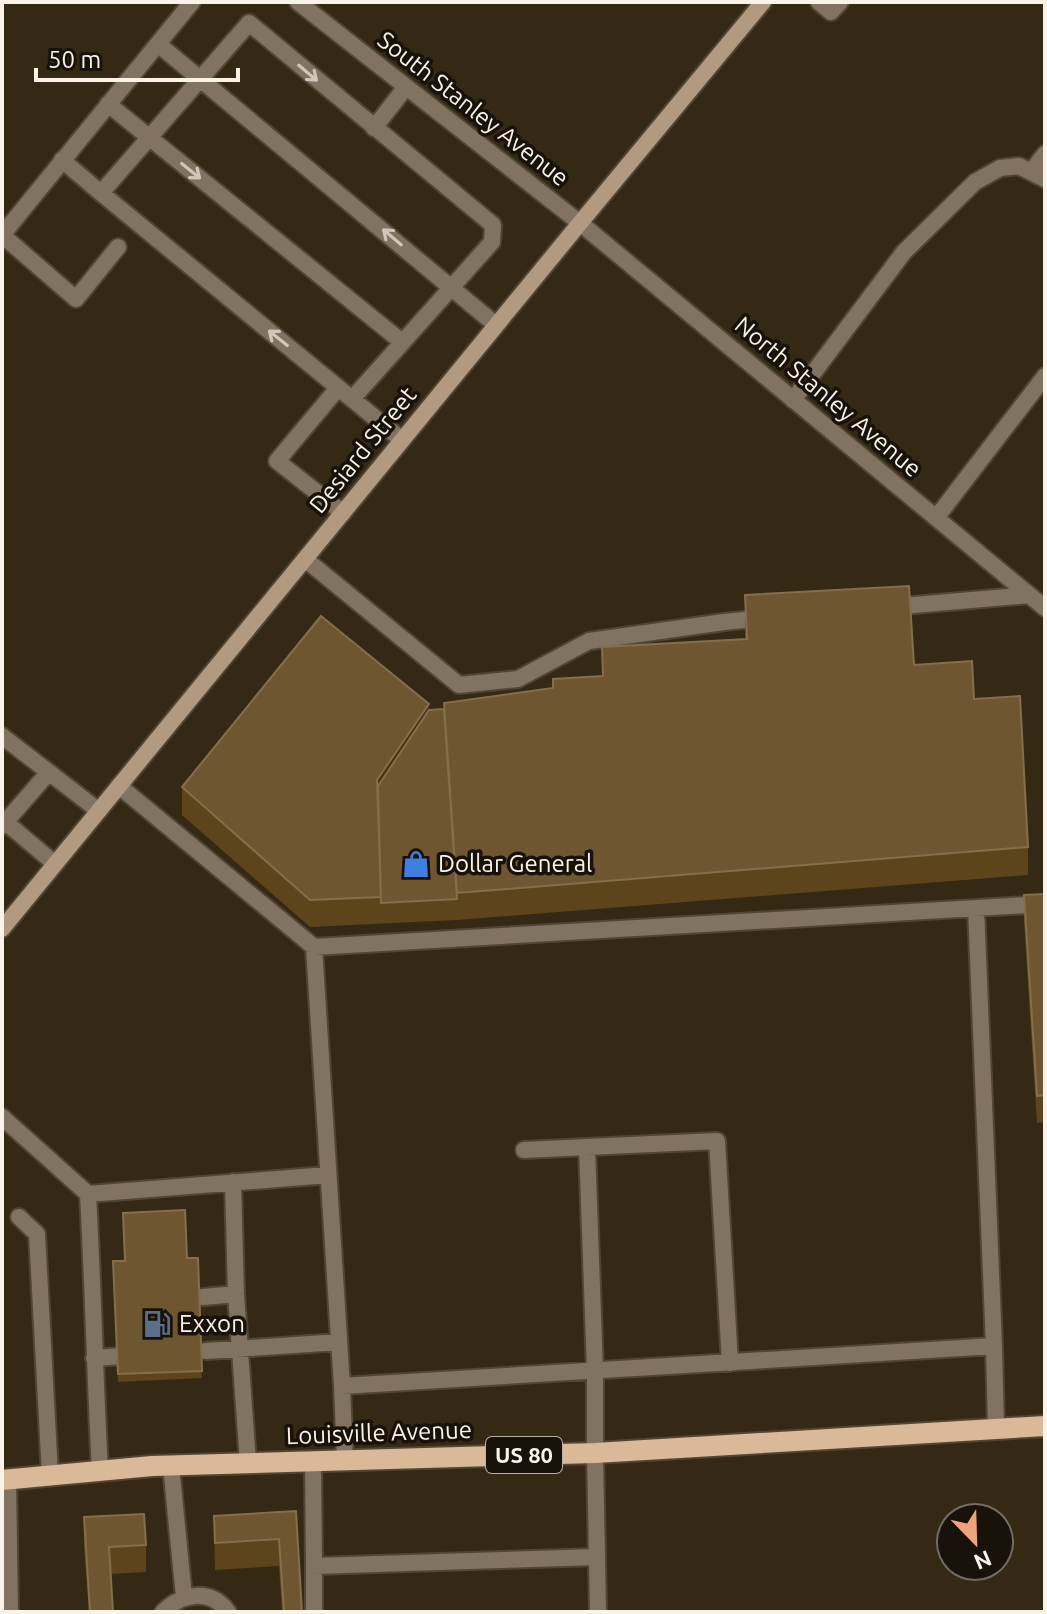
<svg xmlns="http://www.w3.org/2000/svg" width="1047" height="1614" viewBox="0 0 1047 1614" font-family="Ubuntu,sans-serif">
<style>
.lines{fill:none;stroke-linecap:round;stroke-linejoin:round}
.lane-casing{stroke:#514533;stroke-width:20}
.street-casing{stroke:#514533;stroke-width:20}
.secondary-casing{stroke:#514533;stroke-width:20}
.primary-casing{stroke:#514533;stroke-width:24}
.lane{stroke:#817262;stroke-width:16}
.street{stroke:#817262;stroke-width:16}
.secondary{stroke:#b29a80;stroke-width:16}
.primary{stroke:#d9b997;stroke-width:20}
.wall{fill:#5d441a}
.shaded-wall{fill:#46310f}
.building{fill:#6e5730;stroke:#846f4d;stroke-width:2}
.oneway{stroke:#d1c6b9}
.labels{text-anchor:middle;stroke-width:7;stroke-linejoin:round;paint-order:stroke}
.shield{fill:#18120a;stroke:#b8b0a5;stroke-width:2}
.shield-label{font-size:22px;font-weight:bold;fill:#fcf3e8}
.street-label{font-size:24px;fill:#fcf3e8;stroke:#18120a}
.poi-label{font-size:24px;fill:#fcf3e8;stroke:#18120a;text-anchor:start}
</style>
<rect width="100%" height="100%" fill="#352916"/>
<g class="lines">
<g class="lane-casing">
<path id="lane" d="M 819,2 L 831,12 L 840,2
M 158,44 L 496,325
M 108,104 L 402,342
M 374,128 L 406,87
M 62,160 L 101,193 L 352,399 L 492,242 L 493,225 L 249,23 L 101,193
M 1031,172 L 1045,154
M 2,235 L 76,299 L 118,247
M 338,388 L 277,461 L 343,513
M 352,399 L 402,440
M 793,400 L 904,252 L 975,182 L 1000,168 L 1019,166 L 1045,179
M 305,559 L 459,685 L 518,679 L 589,641 L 724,622 L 763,618
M 890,607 L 1029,595
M 2,736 L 99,811
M 119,786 L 314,947 L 1045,904
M 2,819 L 55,864
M 2,826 L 49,772
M 976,908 L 994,1346
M 314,947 L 342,1386
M 2,1117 L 88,1194 C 93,1286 95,1379 100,1471
M 524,1150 L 587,1147
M 233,1182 L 236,1294 L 248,1463
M 88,1194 L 328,1175
M 19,1217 L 37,1234 L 50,1475
M 203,1297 L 236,1294
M 206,1351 L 339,1342
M 94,1358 L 123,1356
M 595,1453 L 595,1371 L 587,1147 L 717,1141 L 730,1363
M 313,1461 L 314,1566 L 597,1557
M 345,1461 L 342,1386 L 994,1346 L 996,1429
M 171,1466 L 184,1597
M 8,1479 L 10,1612
M 314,1566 L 314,1612
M 163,1612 C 182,1593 211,1588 228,1612"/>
</g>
<g class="street-casing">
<path id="street" d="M 298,2 L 580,223 L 1045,608
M 2,235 L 192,2
M 936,518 L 1045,376
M 595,1453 L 598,1612"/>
</g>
<g class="secondary-casing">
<path id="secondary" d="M 2,929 L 580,223 L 763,2"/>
</g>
<g class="primary-casing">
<path id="primary" d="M 2,1480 L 152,1466 L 595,1453 L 1045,1426"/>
</g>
<use href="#lane" class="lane"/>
<use href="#street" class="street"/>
<use href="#secondary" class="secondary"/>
<use href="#primary" class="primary"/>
</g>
<path class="wall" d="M 745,595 L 914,665 L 974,699 L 1028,847 L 1028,875 L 457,920 L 310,927 L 182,815 L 182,787 L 429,710 L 444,709 L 553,688 L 602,676 L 602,647 L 745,639 Z
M 1045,894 L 1045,1122 L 1037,1123 L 1024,922 L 1024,895 Z
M 187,1258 L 202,1378 L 118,1382 L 113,1261 Z
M 296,1511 L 302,1612 L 282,1612 L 279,1566 L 215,1570 L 214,1516 Z
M 84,1517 L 146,1545 L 146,1572 L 111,1574 L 113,1612 L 89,1612 L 84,1545 Z"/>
<path class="shaded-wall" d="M 429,704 L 429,731 L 378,806 L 377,780 Z"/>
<path class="building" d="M 909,586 L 914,665 L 972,661 L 974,699 L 1020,696 L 1028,847 L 457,893 L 444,703 L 553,688 L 553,679 L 603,676 L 602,647 L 747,639 L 745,595 Z
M 321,616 L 429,704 L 377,780 L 381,897 L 310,900 L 182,787 Z
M 444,709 L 457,899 L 381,903 L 378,786 L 429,710 Z
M 1045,894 L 1045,1095 L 1037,1096 L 1024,895 Z
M 185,1210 L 187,1258 L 198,1258 L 202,1371 L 118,1374 L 113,1261 L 125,1261 L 123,1213 Z
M 296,1511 L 302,1612 L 284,1612 L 279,1539 L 215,1543 L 214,1516 Z
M 144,1514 L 146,1545 L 109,1547 L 113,1612 L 90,1612 L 84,1517 Z"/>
<defs><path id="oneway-shaft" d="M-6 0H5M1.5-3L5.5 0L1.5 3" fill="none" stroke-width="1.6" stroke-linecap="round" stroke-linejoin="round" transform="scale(2)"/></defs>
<g class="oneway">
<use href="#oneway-shaft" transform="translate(308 73) rotate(40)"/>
<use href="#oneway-shaft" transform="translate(191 171) rotate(39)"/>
<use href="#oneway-shaft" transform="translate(392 237) rotate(-140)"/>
<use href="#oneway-shaft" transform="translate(278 338) rotate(-141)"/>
</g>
<defs>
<g id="shop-bare" transform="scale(2.16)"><path d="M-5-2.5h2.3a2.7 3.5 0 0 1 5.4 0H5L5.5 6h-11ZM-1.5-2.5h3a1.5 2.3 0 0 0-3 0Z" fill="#3f7fe0" stroke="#18120a" stroke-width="2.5" paint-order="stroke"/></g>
<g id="fuel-bare" transform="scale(2.16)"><path d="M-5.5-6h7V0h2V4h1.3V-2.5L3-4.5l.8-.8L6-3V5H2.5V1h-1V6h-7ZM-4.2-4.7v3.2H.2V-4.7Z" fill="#5c6f8a" stroke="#18120a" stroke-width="2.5" paint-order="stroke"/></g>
</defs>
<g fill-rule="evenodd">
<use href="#shop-bare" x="416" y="864"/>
<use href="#fuel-bare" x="157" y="1324"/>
</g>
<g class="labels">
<rect class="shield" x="486" y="1437" width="76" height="36" rx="6"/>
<g class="shield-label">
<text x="524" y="1463">US 80</text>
</g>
<g class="street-label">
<text transform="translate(473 109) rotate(38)" y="8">South Stanley Avenue</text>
<text transform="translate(828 397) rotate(40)" y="8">North Stanley Avenue</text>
<text transform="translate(363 450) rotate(-51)" y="8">Desiard Street</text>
<text transform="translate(379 1433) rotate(-2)" y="8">Louisville Avenue</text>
</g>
<g class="poi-label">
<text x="438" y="872">Dollar General</text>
<text x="179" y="1332">Exxon</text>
</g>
</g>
<rect width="1047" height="1614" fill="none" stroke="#fcf3e8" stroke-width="8"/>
<g transform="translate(975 1542) rotate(157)"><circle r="38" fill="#18120a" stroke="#736c63" stroke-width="2"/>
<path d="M0-6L14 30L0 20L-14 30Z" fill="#f0a27a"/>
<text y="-12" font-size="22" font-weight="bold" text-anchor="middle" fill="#fcf3e8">N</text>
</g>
<path d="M36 68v12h202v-12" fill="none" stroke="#fcf3e8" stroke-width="4"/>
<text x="48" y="68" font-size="24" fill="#fcf3e8" stroke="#18120a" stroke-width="6" paint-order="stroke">50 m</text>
</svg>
